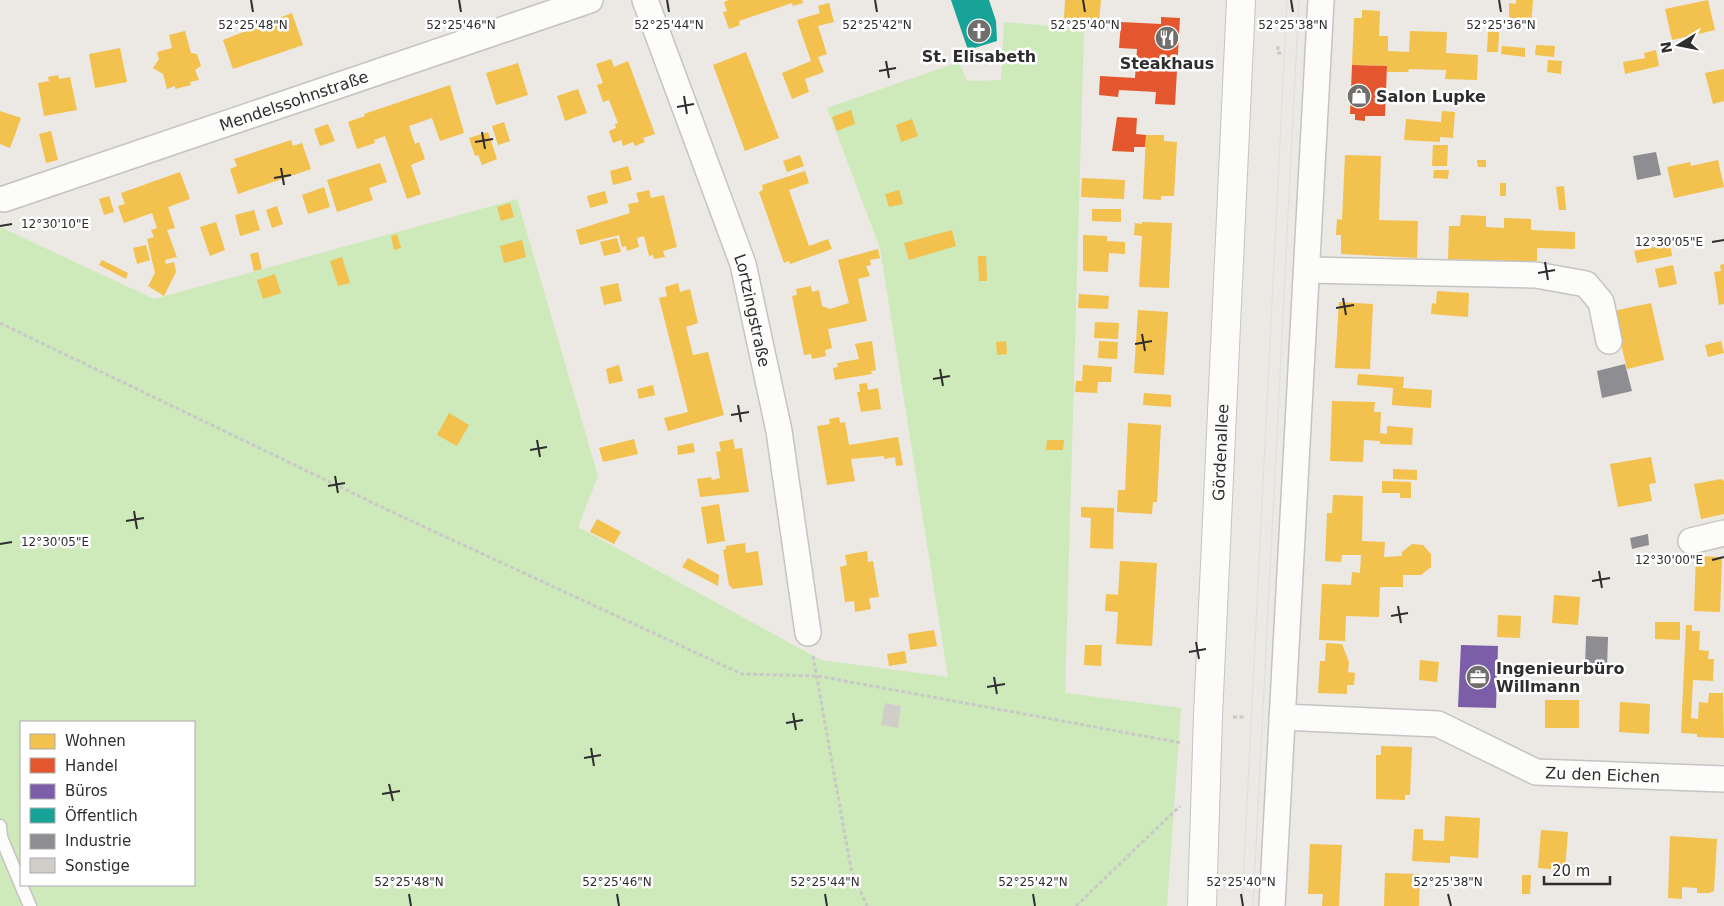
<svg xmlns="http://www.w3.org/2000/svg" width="1724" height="906" viewBox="0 0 1724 906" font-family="'DejaVu Sans',sans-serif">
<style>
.green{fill:#cee9ba;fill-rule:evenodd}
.homes{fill:#f2c14e}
.shops{fill:#e4572e}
.offices{fill:#7b5ea7}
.public{fill:#17a398}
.industry{fill:#8d8d92}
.building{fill:#d1ceca}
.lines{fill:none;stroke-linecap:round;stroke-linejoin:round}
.lane-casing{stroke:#c5c4c4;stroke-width:15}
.street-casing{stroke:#c5c4c4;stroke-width:28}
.secondary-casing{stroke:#c5c4c4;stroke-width:30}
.path{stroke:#c9c9c8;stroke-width:3;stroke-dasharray:4 2.5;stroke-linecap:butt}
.lane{stroke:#fcfcfb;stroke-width:12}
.street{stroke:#fcfcfb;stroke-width:25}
.secondary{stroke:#fcfcfb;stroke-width:28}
.tram{stroke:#dedfe0;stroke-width:1}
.ticks{fill:none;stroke:#2e2e2e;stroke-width:2}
.labels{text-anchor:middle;stroke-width:5;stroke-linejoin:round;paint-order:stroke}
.poi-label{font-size:16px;font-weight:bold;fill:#2e2e2e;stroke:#fff}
.street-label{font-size:16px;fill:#2e2e2e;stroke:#fff}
.ticks-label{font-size:12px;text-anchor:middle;fill:#2e2e2e;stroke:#fff;stroke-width:5;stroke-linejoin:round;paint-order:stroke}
</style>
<rect width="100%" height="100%" fill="#ece8e3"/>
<path class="green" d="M 1004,22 L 1084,29 L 1065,693 L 1181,708 L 1167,906 L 0,906 L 0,227 L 154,299 L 517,199 L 598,476 L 578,527 L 821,660 L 948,677 L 880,248 L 827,108 L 959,62 L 967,81 L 1001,80 ZM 21,722 L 194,722 L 194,885 L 21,885 Z"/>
<path class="homes" d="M 729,0 L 802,0 L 803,3 L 793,6 L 792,3 L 739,21 L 740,25 L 729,29 L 723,12 L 727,11 L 724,2 Z
M 1065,0 L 1101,0 L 1099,21 L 1064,19 Z
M 1516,0 L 1533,0 L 1531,26 L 1515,25 L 1515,18 L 1509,18 L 1509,3 L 1516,4 Z
M 1708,0 L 1715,30 L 1672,40 L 1665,9 Z
M 829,3 L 834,22 L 818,26 L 827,54 L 818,57 L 824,72 L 805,79 L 809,92 L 792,99 L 782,73 L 811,61 L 797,20 L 820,13 L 818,6 Z
M 1362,10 L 1380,11 L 1379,36 L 1388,36 L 1388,51 L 1409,52 L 1410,31 L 1447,32 L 1446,53 L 1478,55 L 1477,80 L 1445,79 L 1446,70 L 1409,69 L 1408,72 L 1387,72 L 1387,66 L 1352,65 L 1354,18 L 1362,18 Z
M 292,13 L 303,45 L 233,69 L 223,40 Z
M 185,31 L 191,53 L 197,54 L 201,66 L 195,70 L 199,80 L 190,82 L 191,85 L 175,89 L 175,86 L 167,89 L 163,74 L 153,68 L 159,59 L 157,52 L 172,48 L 169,35 Z
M 1488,31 L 1499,32 L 1498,52 L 1487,52 Z
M 1536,45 L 1555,46 L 1554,57 L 1535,55 Z
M 1502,46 L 1525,48 L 1525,57 L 1501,54 Z
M 120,48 L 127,82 L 95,88 L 89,54 Z
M 1656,50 L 1659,66 L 1625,74 L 1623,62 L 1645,58 L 1644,53 Z
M 746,52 L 779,138 L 745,151 L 713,65 Z
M 611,59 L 614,67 L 628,61 L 655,134 L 643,138 L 645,142 L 635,146 L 633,142 L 623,146 L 621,140 L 613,143 L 609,131 L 616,128 L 615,124 L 618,123 L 609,100 L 603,102 L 597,85 L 603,83 L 596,64 Z
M 1548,60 L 1562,61 L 1561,74 L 1547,72 Z
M 518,63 L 528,95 L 496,105 L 486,73 Z
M 1724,69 L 1724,101 L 1713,104 L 1705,73 Z
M 58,75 L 59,79 L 70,77 L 77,110 L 44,116 L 38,83 L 49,81 L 48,77 Z
M 450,85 L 464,133 L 440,141 L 432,118 L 409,126 L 415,144 L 419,142 L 425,159 L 411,165 L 421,194 L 407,199 L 385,136 L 374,140 L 375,143 L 357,149 L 348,122 L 365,116 L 364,114 Z
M 578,89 L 587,113 L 565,121 L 557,96 Z
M 851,110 L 855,124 L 837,131 L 832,117 Z
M 0,111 L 21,118 L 10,148 L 0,144 Z
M 1442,111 L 1455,112 L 1453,138 L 1440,137 L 1440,142 L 1404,140 L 1406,119 L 1441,122 Z
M 912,119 L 918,136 L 901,142 L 896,125 Z
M 504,122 L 510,141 L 498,145 L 492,126 Z
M 328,124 L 335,141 L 320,146 L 314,129 Z
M 51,131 L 58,160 L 46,163 L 39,134 Z
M 488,132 L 497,159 L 482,165 L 478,155 L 475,156 L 469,138 Z
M 1146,135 L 1164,135 L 1164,141 L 1177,142 L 1174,196 L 1161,196 L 1161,200 L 1143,199 Z
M 291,140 L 293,146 L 302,143 L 311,169 L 238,194 L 230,169 L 237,166 L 234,159 Z
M 1433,145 L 1448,145 L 1447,166 L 1432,166 Z
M 800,155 L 804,166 L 787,172 L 783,161 Z
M 1345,155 L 1381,156 L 1379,220 L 1418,221 L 1417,258 L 1341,254 L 1341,235 L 1336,235 L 1337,219 L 1342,220 Z
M 1477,160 L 1486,160 L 1486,167 L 1478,167 Z
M 1718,160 L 1724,187 L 1674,198 L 1667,167 L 1690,162 L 1691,166 Z
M 380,163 L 387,182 L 369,188 L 373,200 L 337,212 L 327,180 Z
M 628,166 L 632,180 L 613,185 L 610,171 Z
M 1434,170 L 1449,170 L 1448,179 L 1433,178 Z
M 805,171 L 809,183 L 789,190 L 809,246 L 828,239 L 832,249 L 790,264 L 789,261 L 784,263 L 759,192 L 763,190 L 762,185 Z
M 180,172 L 190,199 L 168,207 L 175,228 L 167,230 L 177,257 L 165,260 L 166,264 L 174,262 L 176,272 L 164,296 L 148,286 L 155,273 L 147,239 L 154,237 L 151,230 L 157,228 L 152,213 L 124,223 L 118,206 L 125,204 L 121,193 Z
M 1082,178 L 1125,180 L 1124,199 L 1081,197 Z
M 1500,183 L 1506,183 L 1506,196 L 1500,196 Z
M 1564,186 L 1566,210 L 1559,210 L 1556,187 Z
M 324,187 L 330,207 L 308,214 L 302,195 Z
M 649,190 L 651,198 L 664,195 L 677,247 L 663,251 L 665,257 L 654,259 L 653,255 L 649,256 L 644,236 L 637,238 L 639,247 L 627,251 L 626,246 L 622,247 L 619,235 L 580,245 L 576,230 L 630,213 L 628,204 L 639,202 L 636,193 Z
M 899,190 L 903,204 L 889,207 L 885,194 Z
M 605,191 L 608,203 L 590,208 L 587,196 Z
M 109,196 L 114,212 L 104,215 L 99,199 Z
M 510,203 L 514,217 L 501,221 L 497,207 Z
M 277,206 L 283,224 L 272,228 L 266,210 Z
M 1092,209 L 1121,209 L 1121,222 L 1092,221 Z
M 254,210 L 260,230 L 240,236 L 235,215 Z
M 1461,215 L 1486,216 L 1486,227 L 1504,228 L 1504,218 L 1531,219 L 1531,230 L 1575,232 L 1575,249 L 1537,248 L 1537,262 L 1448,259 L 1449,226 L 1460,226 Z
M 216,222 L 225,250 L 210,256 L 200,227 Z
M 1142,222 L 1172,223 L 1169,288 L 1139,287 L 1142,236 L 1134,235 L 1135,223 L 1142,224 Z
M 952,230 L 956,246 L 909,260 L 904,243 Z
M 397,234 L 401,248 L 394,250 L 391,236 Z
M 1083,235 L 1107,236 L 1107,241 L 1125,242 L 1125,254 L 1109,253 L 1108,272 L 1083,271 Z
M 617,238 L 621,252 L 604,256 L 600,242 Z
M 522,240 L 526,257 L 504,263 L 500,246 Z
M 1670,244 L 1672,256 L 1637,263 L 1634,251 Z
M 146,245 L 150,260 L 137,264 L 133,248 Z
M 878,249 L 880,258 L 870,260 L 871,265 L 866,266 L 870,276 L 858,279 L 867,321 L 828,329 L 832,348 L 825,350 L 826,356 L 812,359 L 811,354 L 804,355 L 792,296 L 797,295 L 796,289 L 811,286 L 812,292 L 819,290 L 822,306 L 830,309 L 849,303 L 838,260 Z
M 258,252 L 262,269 L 254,271 L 250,254 Z
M 978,256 L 986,256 L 987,281 L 979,281 Z
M 342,257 L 350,283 L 338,286 L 330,261 Z
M 102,260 L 128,273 L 126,279 L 99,265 Z
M 1724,264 L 1724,304 L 1719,305 L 1714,272 L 1721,271 L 1720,265 Z
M 1673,265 L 1677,284 L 1659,288 L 1655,269 Z
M 275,274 L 281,293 L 263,299 L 257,280 Z
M 618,283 L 622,301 L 604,305 L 600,287 Z
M 678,283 L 680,292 L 690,289 L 698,323 L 686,327 L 693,355 L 708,352 L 724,415 L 668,431 L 664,418 L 688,412 L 659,298 L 667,296 L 665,287 Z
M 1437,291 L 1469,293 L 1468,317 L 1431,314 L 1432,303 L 1436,304 Z
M 1079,294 L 1109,296 L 1108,309 L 1078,308 Z
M 1339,302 L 1373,304 L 1370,369 L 1335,368 Z
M 1651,303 L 1664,360 L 1627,369 L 1613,311 Z
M 1138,310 L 1168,312 L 1164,375 L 1134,373 Z
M 1095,322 L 1119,323 L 1118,339 L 1094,338 Z
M 872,341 L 876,370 L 871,371 L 872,374 L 835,380 L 833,368 L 838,367 L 837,363 L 859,359 L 855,344 Z
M 1006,341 L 1007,354 L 997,355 L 996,342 Z
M 1099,341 L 1118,342 L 1117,359 L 1098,358 Z
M 1721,341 L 1724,353 L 1708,357 L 1705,345 Z
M 619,365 L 623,381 L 609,384 L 606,369 Z
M 1083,365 L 1112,367 L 1111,382 L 1098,382 L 1097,393 L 1075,392 L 1076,381 L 1082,381 Z
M 1358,374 L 1404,377 L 1403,388 L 1432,390 L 1431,408 L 1392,405 L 1393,388 L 1357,385 Z
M 867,383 L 868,390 L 878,388 L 881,409 L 861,412 L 857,392 L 860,392 L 859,384 Z
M 653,385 L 655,395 L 639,399 L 637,389 Z
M 1144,393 L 1171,395 L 1171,407 L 1143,405 Z
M 1332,401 L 1375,402 L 1374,412 L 1381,412 L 1380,433 L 1387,434 L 1387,426 L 1413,428 L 1412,445 L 1380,444 L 1380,441 L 1364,440 L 1363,462 L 1330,461 Z
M 449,413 L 469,425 L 457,446 L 437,435 Z
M 839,417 L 840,423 L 845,422 L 849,445 L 898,437 L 903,465 L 896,466 L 895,457 L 884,459 L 884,456 L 851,459 L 855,481 L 827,485 L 817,426 L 830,424 L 829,419 Z
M 1128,423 L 1161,425 L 1157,502 L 1153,502 L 1152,514 L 1117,512 L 1118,490 L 1125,490 Z
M 634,439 L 638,454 L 603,462 L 599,448 Z
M 733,439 L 735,449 L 742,448 L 749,492 L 700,497 L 697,479 L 711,477 L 712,480 L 720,478 L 716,452 L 721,451 L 719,442 Z
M 1047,440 L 1064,440 L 1063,450 L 1046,450 Z
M 693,443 L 695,452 L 678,455 L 677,446 Z
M 1651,457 L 1656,483 L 1649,484 L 1652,501 L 1618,507 L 1610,464 Z
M 1393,469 L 1417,470 L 1417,480 L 1393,479 Z
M 1721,479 L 1724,481 L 1724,514 L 1701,519 L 1694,484 Z
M 1382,481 L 1411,482 L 1411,498 L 1400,498 L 1400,493 L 1382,493 Z
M 1333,495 L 1363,496 L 1362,541 L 1385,542 L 1384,557 L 1402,556 L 1402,552 L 1412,544 L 1423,545 L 1431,554 L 1431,567 L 1421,575 L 1403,575 L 1403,587 L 1380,587 L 1379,617 L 1346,616 L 1345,641 L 1319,640 L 1322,584 L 1351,585 L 1352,572 L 1360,573 L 1361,555 L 1342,555 L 1341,562 L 1325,561 L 1327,513 L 1332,513 Z
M 719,504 L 725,541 L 707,544 L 701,507 Z
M 1081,507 L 1114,508 L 1113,549 L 1090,548 L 1091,518 L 1081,517 Z
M 597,519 L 621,532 L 614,544 L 590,532 Z
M 745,543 L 746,553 L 758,551 L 763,585 L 732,589 L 731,586 L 729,586 L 723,550 L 726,549 L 726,546 Z
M 867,551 L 868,562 L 873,561 L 879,597 L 869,598 L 871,609 L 855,612 L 854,601 L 845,602 L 840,567 L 847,565 L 845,555 Z
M 1696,556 L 1722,557 L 1720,612 L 1694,611 Z
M 688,558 L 719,575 L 718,586 L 682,567 Z
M 1120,561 L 1157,563 L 1152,646 L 1116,644 L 1118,612 L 1105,611 L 1106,594 L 1118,595 Z
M 1554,595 L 1580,597 L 1578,625 L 1552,623 Z
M 1498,615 L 1521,616 L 1520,638 L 1497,637 Z
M 1655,622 L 1680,622 L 1680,640 L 1655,639 Z
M 1686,625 L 1692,625 L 1692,631 L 1700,631 L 1699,650 L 1709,651 L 1708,659 L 1714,659 L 1713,681 L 1693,680 L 1691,718 L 1698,719 L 1699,702 L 1708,703 L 1709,693 L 1723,693 L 1724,738 L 1697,737 L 1697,734 L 1681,733 Z
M 934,630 L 937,646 L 910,650 L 908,634 Z
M 1326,643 L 1342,644 L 1349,662 L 1348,672 L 1355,673 L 1354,685 L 1347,685 L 1347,694 L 1318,693 L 1320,661 L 1325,661 Z
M 1085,645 L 1102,645 L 1101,666 L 1084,665 Z
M 905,651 L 907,663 L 889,666 L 887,654 Z
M 1420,660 L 1439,662 L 1437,682 L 1419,680 Z
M 1545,700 L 1579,700 L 1579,728 L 1545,728 Z
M 1620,702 L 1650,704 L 1649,734 L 1619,732 Z
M 1381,746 L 1412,747 L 1410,795 L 1405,795 L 1405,800 L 1376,799 L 1376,755 L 1381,755 Z
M 1445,816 L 1480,818 L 1478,858 L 1450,856 L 1450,863 L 1412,861 L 1414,829 L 1423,829 L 1423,840 L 1444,841 Z
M 1541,830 L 1568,832 L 1565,870 L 1538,868 Z
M 1670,836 L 1717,839 L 1714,891 L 1709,893 L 1697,893 L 1697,888 L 1682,887 L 1682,899 L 1668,898 Z
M 1310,844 L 1342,845 L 1339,906 L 1322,906 L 1323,894 L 1308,894 Z
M 1385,873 L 1420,874 L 1419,906 L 1384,906 Z
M 1522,875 L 1531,875 L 1530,894 L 1522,894 Z"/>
<path class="shops" d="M 1161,17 L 1180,18 L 1175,105 L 1155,104 L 1156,92 L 1119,90 L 1118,97 L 1099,95 L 1100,76 L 1135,78 L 1137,49 L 1119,48 L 1121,22 L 1161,24 Z
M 1352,65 L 1387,66 L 1385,116 L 1365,116 L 1365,121 L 1355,120 L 1355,114 L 1350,114 Z
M 1117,117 L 1137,118 L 1136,134 L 1146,135 L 1145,147 L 1134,147 L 1134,152 L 1112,151 Z"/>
<path class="offices" d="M 1461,645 L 1498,646 L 1496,708 L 1458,707 Z"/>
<path class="public" d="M 951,0 L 989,0 L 996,21 L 997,41 L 968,50 Z"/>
<path class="industry" d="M 1656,152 L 1661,175 L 1637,180 L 1633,156 Z
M 1625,364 L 1632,391 L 1602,398 L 1597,371 Z
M 1648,534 L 1649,545 L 1632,549 L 1630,538 Z
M 1586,636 L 1608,637 L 1607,670 L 1585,669 Z"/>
<path class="building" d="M 885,703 L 901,706 L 898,728 L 881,725 Z"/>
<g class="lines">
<g class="lane-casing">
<path id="lane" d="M 0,826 L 1,837 L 21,885
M 21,885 L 30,906"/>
</g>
<g class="street-casing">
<g id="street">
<path id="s1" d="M 645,0 L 743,264 L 779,431 L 808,633"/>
<path id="s2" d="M 4,199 L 590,0"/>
<path d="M 1307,270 L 1536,275 L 1586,284 L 1601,302 L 1609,341"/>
<path d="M 1691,541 L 1724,533"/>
<path id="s3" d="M 1282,717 L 1438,724 L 1536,772 L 1724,779"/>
<path d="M 1272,906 L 1321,0"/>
</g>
</g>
<g class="secondary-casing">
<g id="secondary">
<path id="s4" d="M 1202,906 L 1208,716 L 1241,0"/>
</g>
</g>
<path class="path" d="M 1278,46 L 1278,53 L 1281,53
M 0,323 L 392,512 L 742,674 L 818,676 L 1182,743
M 813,656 L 851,869 L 867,906
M 1233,717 L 1245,717
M 1076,906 L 1180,806"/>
<use href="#lane" class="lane"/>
<use href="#street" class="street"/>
<use href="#secondary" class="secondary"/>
<path class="tram" d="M 1242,906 L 1287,0
M 1253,906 L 1299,0"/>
</g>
<path class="ticks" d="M 251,0 L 253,12M 459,0 L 461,12M 667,0 L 669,12M 875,0 L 877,12M 1083,0 L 1085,12M 1291,0 L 1293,12M 1499,0 L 1501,12M 886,61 L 889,78M 879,71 L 896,68M 684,96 L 687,114M 677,107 L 694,104M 482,132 L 485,149M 475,142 L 493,139M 281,168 L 284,185M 274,178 L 291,175M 0,226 L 12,224M 1712,242 L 1724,240M 1545,262 L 1548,280M 1538,273 L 1555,270M 1343,298 L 1346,315M 1336,308 L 1354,305M 1142,334 L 1145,351M 1135,344 L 1152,341M 940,369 L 943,386M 933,379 L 950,376M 738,405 L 741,422M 731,415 L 749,412M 537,440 L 540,457M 530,450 L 547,447M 335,476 L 338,493M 328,486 L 345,483M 134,511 L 137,529M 126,521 L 144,518M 0,544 L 12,542M 1712,560 L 1724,557M 1599,571 L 1602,588M 1592,581 L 1610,578M 1398,606 L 1401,623M 1391,616 L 1408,613M 1196,642 L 1199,659M 1189,652 L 1206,649M 994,677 L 997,694M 987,687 L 1005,684M 793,713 L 796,730M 786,723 L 803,720M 591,748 L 594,766M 584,758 L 601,755M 389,784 L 393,801M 382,794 L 400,791M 409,894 L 411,906M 617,894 L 619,906M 825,894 L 827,906M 1033,894 L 1035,906M 1241,894 L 1243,906M 1448,894 L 1451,906"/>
<defs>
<g id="church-disc" transform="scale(1.25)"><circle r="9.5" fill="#706f6d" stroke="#fff"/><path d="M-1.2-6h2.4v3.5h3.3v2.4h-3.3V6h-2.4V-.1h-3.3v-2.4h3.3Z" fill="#fff"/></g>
<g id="restaurant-disc" transform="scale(1.25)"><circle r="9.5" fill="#706f6d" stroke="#fff"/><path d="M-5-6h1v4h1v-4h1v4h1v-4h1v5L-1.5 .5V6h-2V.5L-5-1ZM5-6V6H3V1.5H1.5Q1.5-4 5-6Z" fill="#fff"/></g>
<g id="shop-disc" transform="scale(1.25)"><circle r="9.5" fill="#706f6d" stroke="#fff"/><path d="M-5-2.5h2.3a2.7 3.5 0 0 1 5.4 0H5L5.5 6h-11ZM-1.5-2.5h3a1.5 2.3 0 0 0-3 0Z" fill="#fff"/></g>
<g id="office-disc" transform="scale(1.25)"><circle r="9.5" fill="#706f6d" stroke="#fff"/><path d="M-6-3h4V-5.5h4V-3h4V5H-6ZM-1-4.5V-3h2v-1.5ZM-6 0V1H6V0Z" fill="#fff"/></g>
</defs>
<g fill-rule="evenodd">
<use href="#church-disc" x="979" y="31"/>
<use href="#restaurant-disc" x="1167" y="38"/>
<use href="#shop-disc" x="1359" y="96"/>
<use href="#office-disc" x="1478" y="677"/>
</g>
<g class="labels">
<g class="poi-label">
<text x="979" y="62">St. Elisabeth</text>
<text x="1167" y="69">Steakhaus</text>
<text x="1376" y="102" text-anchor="start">Salon Lupke</text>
<text x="1496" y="674" text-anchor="start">Ingenieurbüro<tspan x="1496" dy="18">Willmann</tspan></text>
</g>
<g class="street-label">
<text dy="6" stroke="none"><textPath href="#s2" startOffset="306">Mendelssohnstraße</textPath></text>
<text dy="6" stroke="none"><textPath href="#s1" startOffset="329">Lortzingstraße</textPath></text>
<text dy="6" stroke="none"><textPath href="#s4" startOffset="454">Gördenallee</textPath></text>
<text dy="6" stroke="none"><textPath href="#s3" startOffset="332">Zu den Eichen</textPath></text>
</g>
</g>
<g class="ticks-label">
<text x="253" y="29">52°25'48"N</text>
<text x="461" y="29">52°25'46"N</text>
<text x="669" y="29">52°25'44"N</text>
<text x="877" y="29">52°25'42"N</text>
<text x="1085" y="29">52°25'40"N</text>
<text x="1293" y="29">52°25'38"N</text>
<text x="1501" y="29">52°25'36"N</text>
<text x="55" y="228">12°30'10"E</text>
<text x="1669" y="246">12°30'05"E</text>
<text x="55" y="546">12°30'05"E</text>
<text x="1669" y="564">12°30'00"E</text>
<text x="409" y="886">52°25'48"N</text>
<text x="617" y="886">52°25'46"N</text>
<text x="825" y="886">52°25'44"N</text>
<text x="1033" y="886">52°25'42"N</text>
<text x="1241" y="886">52°25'40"N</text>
<text x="1448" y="886">52°25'38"N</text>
</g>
<rect x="20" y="721" width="175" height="165" fill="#ffffff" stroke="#ababab"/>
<rect x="30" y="734" width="25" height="15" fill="#f2c14e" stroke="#ababab"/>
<text x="65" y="746" font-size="15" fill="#2e2e2e">Wohnen</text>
<rect x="30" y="758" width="25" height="15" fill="#e4572e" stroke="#ababab"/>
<text x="65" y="771" font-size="15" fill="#2e2e2e">Handel</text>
<rect x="30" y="784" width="25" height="15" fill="#7b5ea7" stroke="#ababab"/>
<text x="65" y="796" font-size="15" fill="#2e2e2e">Büros</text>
<rect x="30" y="808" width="25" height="15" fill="#17a398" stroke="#ababab"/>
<text x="65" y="821" font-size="15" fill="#2e2e2e">Öffentlich</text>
<rect x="30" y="834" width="25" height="15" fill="#8d8d92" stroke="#ababab"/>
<text x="65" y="846" font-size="15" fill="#2e2e2e">Industrie</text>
<rect x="30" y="858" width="25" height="15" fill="#d1ceca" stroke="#ababab"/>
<text x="65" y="871" font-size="15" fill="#2e2e2e">Sonstige</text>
<g transform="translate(1679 45) rotate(260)" stroke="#ffffff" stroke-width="4" paint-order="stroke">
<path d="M0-4L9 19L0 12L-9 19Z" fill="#2e2e2e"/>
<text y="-8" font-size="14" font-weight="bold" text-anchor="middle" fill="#2e2e2e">N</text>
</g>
<path d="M1544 876v8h66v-8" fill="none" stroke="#2e2e2e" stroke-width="2.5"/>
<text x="1552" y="876" font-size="15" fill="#2e2e2e" stroke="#ffffff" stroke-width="4" paint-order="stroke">20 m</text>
</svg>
